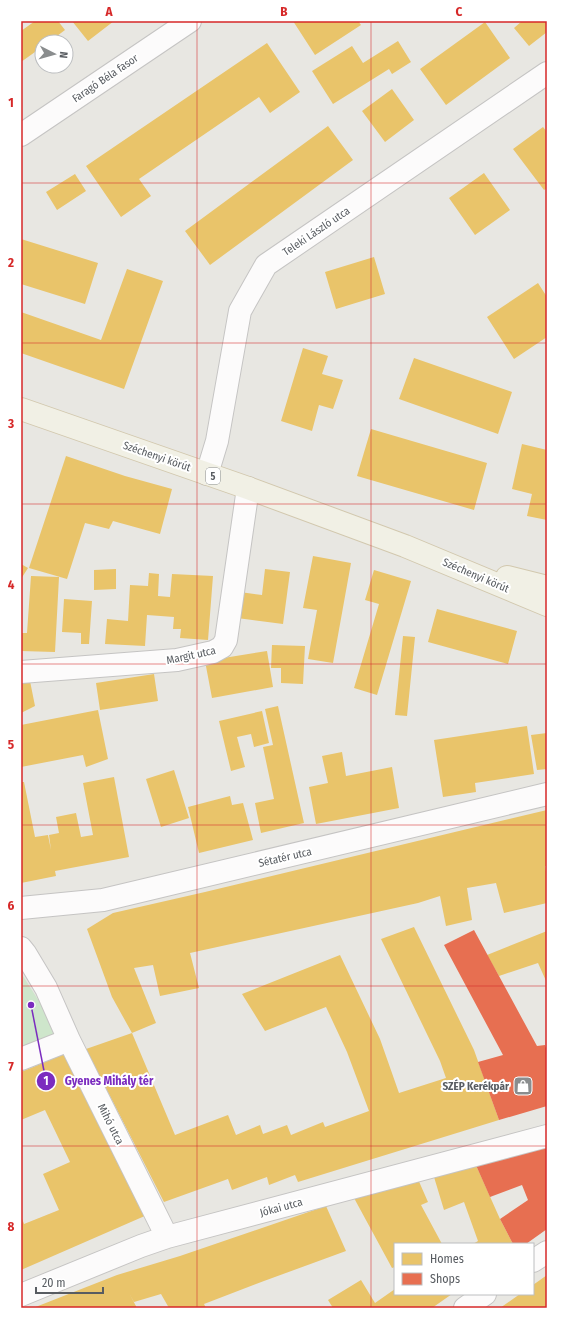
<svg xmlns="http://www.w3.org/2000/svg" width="568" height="1329" viewBox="0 0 568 1329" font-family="'Fira Sans Condensed',sans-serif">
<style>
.green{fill:#cee6cb}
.homes{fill:#e9c46a}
.shops{fill:#e76f51}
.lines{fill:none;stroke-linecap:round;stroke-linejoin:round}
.minor-casing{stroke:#c5c4c3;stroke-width:24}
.major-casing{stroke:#d2c8ae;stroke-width:24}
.minor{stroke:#fcfbfb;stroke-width:22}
.major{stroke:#f1f0e5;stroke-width:22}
.grid{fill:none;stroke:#d62828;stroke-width:1;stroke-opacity:0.55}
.labels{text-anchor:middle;stroke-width:4;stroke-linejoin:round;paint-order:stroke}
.shield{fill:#fff;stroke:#8a8d90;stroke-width:1}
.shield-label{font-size:10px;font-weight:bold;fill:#585c61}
.street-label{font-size:11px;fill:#585c61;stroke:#fff}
.poi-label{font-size:11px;font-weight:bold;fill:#585c61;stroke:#fff;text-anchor:end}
.leader{fill:none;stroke:#7b2cbf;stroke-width:1.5}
.callout-dot{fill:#7b2cbf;stroke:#fff;stroke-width:1.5}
.mark-label{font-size:12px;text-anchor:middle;font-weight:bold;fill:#fff}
.callout-label{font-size:12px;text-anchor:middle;font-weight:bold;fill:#7b2cbf;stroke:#fff;stroke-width:4;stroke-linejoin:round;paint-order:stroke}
.neatline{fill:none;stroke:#d62828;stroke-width:1.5}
.grid-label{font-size:13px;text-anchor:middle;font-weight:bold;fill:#d62828}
</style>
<rect width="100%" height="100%" fill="#e8e7e2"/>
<path class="green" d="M 21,973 L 62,1037 L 21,1053 Z"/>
<path class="homes" d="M 35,21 L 58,21 L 65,30 L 49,42 L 42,42 L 42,47 L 21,62 L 21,31 Z
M 72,21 L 114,21 L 88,41 Z
M 293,21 L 358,21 L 361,25 L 315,55 Z
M 522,21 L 547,21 L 547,32 L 529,46 L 514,28 Z
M 485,22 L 510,58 L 446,105 L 420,69 Z
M 398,41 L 411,62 L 392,74 L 389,69 L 333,104 L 312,71 L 352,46 L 363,63 Z
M 267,43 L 300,92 L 270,113 L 259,97 L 139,179 L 151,196 L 121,217 L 86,166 Z
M 392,89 L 414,120 L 385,142 L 362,111 Z
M 328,126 L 353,160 L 210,265 L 185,231 Z
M 543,127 L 547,132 L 547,188 L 544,190 L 513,149 Z
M 484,173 L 510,210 L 475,235 L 449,198 Z
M 75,174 L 86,191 L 57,210 L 46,192 Z
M 21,239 L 98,263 L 85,304 L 21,284 Z
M 374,257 L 385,294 L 336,309 L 325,272 Z
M 127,269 L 163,281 L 124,389 L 21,353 L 21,312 L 101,340 Z
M 538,283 L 547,297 L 547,337 L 514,359 L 487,317 Z
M 303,348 L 328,356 L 322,374 L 343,380 L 333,409 L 319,405 L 312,431 L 281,421 Z
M 414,358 L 512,392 L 498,434 L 399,399 Z
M 371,429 L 487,463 L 474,510 L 357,476 Z
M 522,444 L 547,450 L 547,520 L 527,516 L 532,494 L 512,489 Z
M 66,456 L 125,476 L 172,489 L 160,534 L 113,521 L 109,529 L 85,523 L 67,579 L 29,568 Z
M 313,556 L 351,563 L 333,663 L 308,659 L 317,610 L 303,608 Z
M 21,564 L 28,568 L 21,579 Z
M 116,569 L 116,589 L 94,590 L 94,570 Z
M 265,569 L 290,572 L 283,624 L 237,618 L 240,592 L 262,595 Z
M 374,570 L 411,581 L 377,695 L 354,688 L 379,604 L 365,600 Z
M 149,573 L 159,574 L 158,596 L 170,597 L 172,574 L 213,576 L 208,640 L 180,638 L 181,629 L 173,629 L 174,617 L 147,615 L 145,646 L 105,644 L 107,619 L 128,621 L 130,585 L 148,586 Z
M 31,576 L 59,577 L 55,652 L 21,651 L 21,633 L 27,633 Z
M 64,599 L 92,601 L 89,644 L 81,644 L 81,633 L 62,632 Z
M 437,609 L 517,631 L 508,664 L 428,642 Z
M 403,636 L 415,637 L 407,716 L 395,715 Z
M 272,645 L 305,646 L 303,684 L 281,683 L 281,668 L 271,668 Z
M 267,651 L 273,687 L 212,698 L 205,661 Z
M 154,674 L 158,701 L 100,710 L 96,683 Z
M 29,676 L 35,706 L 21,713 L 21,677 Z
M 278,706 L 304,823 L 261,833 L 255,803 L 274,799 L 263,747 L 273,745 L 265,709 Z
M 98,710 L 108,759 L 86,767 L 83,755 L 21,767 L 21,725 Z
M 262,711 L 269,743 L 254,747 L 251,734 L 237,737 L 245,767 L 231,771 L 219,721 Z
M 527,726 L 534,774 L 475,783 L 476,792 L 443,797 L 434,740 Z
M 547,733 L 547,769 L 537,770 L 531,735 Z
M 342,752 L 346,776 L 392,767 L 399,808 L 316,824 L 309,787 L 328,783 L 322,756 Z
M 174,770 L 189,818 L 161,827 L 146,779 Z
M 114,777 L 129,857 L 55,871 L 56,876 L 21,883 L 21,782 L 24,782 L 35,837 L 48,835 L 51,850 L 49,835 L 59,833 L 56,817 L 76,813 L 81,837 L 93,835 L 83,783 Z
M 230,796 L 232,805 L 243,803 L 253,840 L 199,853 L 188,807 Z
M 547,810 L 547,866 L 545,866 L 547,877 L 547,903 L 504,913 L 496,883 L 467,888 L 472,920 L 446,926 L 440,896 L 418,903 L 190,953 L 199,988 L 160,996 L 153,965 L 134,968 L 156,1023 L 132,1033 L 112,997 L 87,929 L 113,913 L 205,892 Z
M 414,927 L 474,1050 L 499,1120 L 298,1182 L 295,1175 L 269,1185 L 267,1177 L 232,1190 L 228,1179 L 164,1202 L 86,1049 L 132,1033 L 175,1135 L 228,1115 L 236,1135 L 260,1125 L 263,1134 L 287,1125 L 291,1135 L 323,1122 L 325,1127 L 369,1111 L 347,1052 L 326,1007 L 265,1031 L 242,994 L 340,955 L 380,1039 L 399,1093 L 446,1078 L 440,1061 L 381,939 Z
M 547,931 L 547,983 L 538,963 L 499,976 L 487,955 Z
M 67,1053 L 147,1215 L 21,1270 L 21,1216 L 24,1224 L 59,1210 L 43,1174 L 70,1162 L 45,1110 L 21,1120 L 21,1072 Z
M 475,1163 L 500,1219 L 513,1244 L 473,1244 L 478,1241 L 464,1202 L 444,1210 L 434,1177 Z
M 417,1177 L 428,1202 L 421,1205 L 442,1244 L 395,1244 L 395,1267 L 392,1268 L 354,1198 Z
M 326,1206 L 346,1251 L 264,1281 L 204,1304 L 206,1308 L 169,1308 L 161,1294 L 134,1302 L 129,1293 L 137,1308 L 33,1308 L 117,1275 L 180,1256 Z
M 547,1275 L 547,1308 L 500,1308 L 520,1294 L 533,1294 L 533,1285 Z
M 361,1280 L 375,1303 L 395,1289 L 395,1294 L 452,1294 L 432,1308 L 333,1308 L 328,1300 Z"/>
<path class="shops" d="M 474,930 L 537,1046 L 545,1045 L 547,1052 L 547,1106 L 499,1120 L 478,1062 L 503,1055 L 444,945 Z
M 533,1143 L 547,1149 L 547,1229 L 526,1244 L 513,1244 L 500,1219 L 528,1200 L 522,1185 L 490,1197 L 475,1163 Z"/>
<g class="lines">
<g class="minor-casing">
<path id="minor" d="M 21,135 L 190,21
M 207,474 L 217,441 L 240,311 L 266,265 L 547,73
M 21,672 L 177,660 L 213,652 L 222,647 L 226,640 L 248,488
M 21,908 L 103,900 L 547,794
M 21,948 L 25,953 L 46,988 L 69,1040 L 167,1237
M 21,1059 L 69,1040
M 533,1261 L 547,1252
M 21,1295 L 141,1246 L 167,1237 L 547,1136
M 465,1308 L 485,1294"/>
</g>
<g class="major-casing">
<path id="major" d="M 21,409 L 248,488 L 405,546 L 547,605
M 507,577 L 547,587"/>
</g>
<use href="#minor" class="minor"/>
<use href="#major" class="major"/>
</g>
<path class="grid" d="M 197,21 L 197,1308M 371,21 L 371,1308M 21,183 L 547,183M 21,343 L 547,343M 21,504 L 547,504M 21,664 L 547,664M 21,825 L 547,825M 21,986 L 547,986M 21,1146 L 547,1146"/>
<defs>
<g id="shop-square" transform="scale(1)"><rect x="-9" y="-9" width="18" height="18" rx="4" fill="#8a8d8e" stroke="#fff"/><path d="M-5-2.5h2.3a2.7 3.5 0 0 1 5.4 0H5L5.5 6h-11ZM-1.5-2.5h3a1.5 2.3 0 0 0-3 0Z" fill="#fff"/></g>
</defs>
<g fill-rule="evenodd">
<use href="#shop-square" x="523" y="1086"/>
</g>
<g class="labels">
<rect class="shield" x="206" y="468" width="14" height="16" rx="3"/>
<g class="shield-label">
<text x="213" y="480">5</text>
</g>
<g class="street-label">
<text transform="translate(105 78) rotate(-34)" y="4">Faragó Béla fasor</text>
<text transform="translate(316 231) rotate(-34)" y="4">Teleki László utca</text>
<text transform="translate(157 456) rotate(19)" y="4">Széchenyi körút</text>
<text transform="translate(476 575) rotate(23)" y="4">Széchenyi körút</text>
<text transform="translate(191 655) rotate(-12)" y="4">Margit utca</text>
<text transform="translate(285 857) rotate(-13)" y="4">Sétatér utca</text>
<text transform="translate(111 1124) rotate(63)" y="4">Mihó utca</text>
<text transform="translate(281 1207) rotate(-15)" y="4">Jókai utca</text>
</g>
<g class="poi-label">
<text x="509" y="1090">SZÉP Kerékpár</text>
</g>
</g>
<path class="leader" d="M31 1005L46 1081"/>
<g class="callout-dot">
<circle cx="31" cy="1005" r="4"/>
<circle cx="46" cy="1081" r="10"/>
</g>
<g class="mark-label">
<text x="46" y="1085">1</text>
</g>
<g class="callout-label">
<text x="109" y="1085">Gyenes Mihály tér</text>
</g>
<rect width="568" height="1329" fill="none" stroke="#ffffff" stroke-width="44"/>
<rect x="394" y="1243" width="140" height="52" fill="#ffffff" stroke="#bcbec0"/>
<rect x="402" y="1253" width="20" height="12" fill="#e9c46a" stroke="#bcbec0"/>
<text x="430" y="1263" font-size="12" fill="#585c61">Homes</text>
<rect x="402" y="1273" width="20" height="12" fill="#e76f51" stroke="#bcbec0"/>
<text x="430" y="1283" font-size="12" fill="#585c61">Shops</text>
<g transform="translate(54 54) rotate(96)"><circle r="19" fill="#ffffff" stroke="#bcbec0"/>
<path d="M0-3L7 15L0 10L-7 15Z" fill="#8a8d8e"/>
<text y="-6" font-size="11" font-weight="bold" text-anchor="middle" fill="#585c61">N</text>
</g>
<path d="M36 1287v6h67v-6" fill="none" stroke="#585c61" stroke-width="2"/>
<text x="42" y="1287" font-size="12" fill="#585c61" stroke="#ffffff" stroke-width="3" paint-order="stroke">20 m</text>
<rect x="22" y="22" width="524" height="1285" class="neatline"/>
<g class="grid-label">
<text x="109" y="16">A</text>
<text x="284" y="16">B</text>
<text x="459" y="16">C</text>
<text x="11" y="107">1</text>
<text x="11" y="267">2</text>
<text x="11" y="428">3</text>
<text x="11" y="589">4</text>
<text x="11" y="749">5</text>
<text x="11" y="910">6</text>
<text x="11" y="1071">7</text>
<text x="11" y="1231">8</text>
</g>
</svg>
